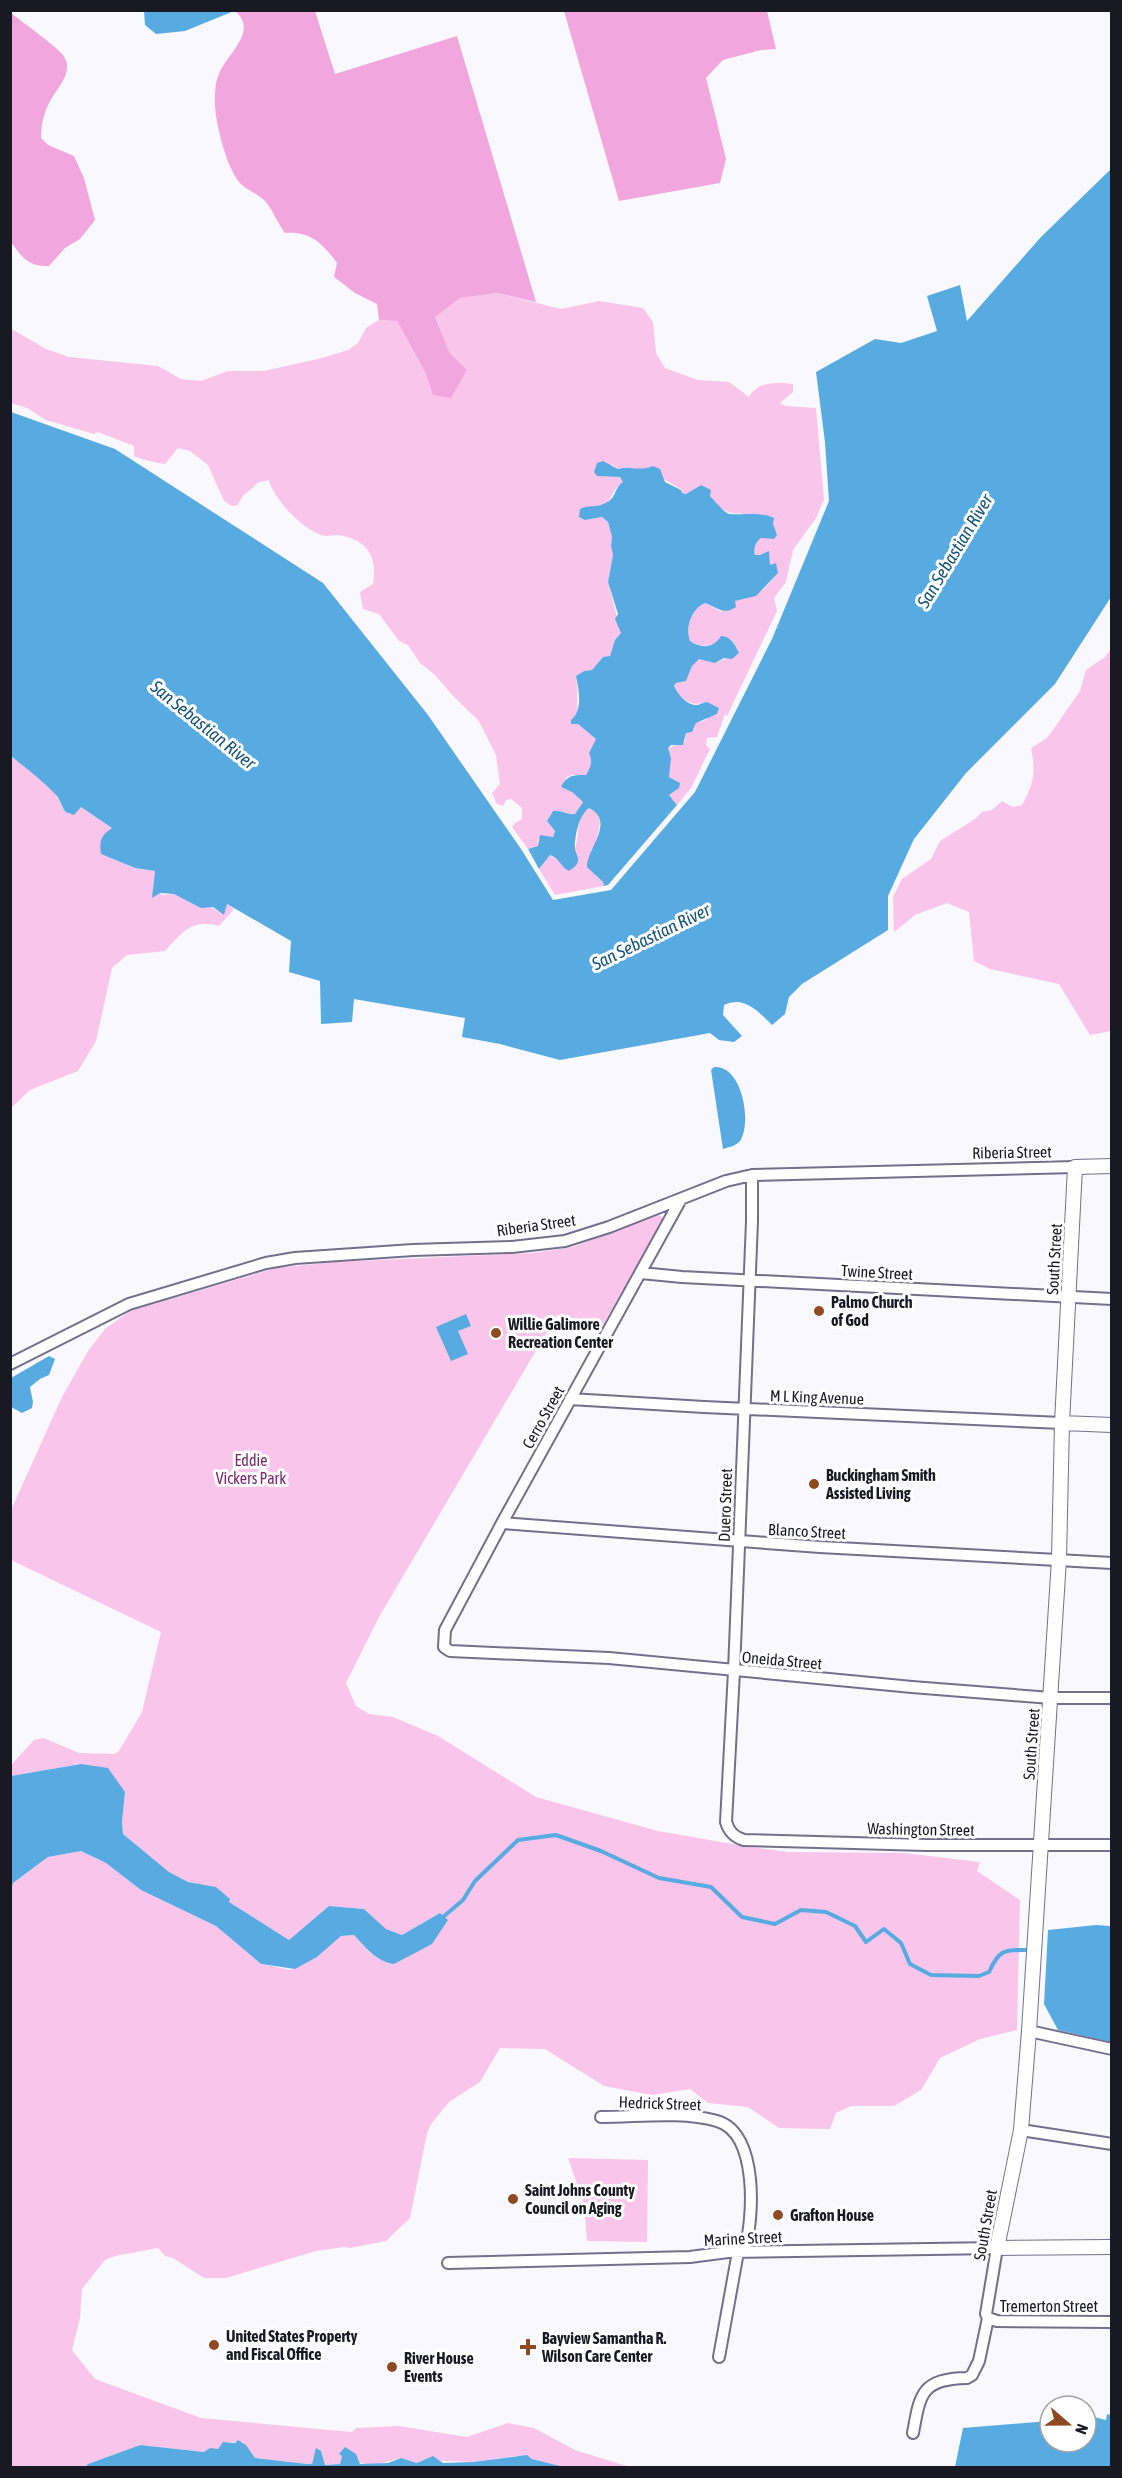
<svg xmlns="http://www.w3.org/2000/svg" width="1122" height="2478" viewBox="0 0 1122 2478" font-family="'Asap Condensed',sans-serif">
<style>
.green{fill:#f9c5eb}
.forest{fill:#f1a7de}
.water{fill:#58abe1}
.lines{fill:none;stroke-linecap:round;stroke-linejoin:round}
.stream{stroke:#58abe1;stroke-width:4}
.minor-casing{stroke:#72708b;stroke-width:14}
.tertiary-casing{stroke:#72708b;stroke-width:16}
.minor{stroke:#fff;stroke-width:10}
.tertiary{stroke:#fff;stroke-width:14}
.poi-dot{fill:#8f4a21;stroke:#fff;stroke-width:2}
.labels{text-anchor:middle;stroke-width:6;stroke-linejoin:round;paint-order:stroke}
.street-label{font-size:16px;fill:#191923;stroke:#fff}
.poi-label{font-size:16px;font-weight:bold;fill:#191923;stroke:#fff;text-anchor:start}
.park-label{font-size:16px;fill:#7b276c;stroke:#fff}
.water-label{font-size:18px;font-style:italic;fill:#165478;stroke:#fff}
</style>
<rect width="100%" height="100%" fill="#f8f8fe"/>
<path class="green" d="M 497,293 L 561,309 L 599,301 L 643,308 L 653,322 L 656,353 L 665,368 L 698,380 L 729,382 L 749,397 C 758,381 777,382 793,384 L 793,392 L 780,403 L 786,406 L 816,408 L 824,500 L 816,518 L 793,550 L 786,582 L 774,598 L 777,611 L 727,716 L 725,714 L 717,737 L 707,738 L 706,745 L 710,749 L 691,788 L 677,805 L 669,795 L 674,790 L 677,781 L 669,777 L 668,748 L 685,742 L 686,733 L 694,729 L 696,723 L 706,720 L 716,707 L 705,702 C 691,708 680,698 674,686 L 676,683 L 686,681 L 692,666 L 699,658 L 715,663 L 739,653 L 731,639 C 716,642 704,651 690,641 C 685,628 691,609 705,603 L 722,612 L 734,601 L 751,597 L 764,589 L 778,573 L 770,565 L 769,551 L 760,556 L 755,555 C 753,548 756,542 762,537 L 774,539 L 740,513 C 726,516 711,502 708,489 L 701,485 L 686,494 L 682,493 L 681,489 C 665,479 637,463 618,469 L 612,464 L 604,476 L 620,477 L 624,482 C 607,491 615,512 584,507 L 585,520 L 602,517 L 608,522 L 612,537 L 611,546 L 613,555 L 608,582 L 621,633 L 615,640 L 610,657 L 603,657 L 592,670 L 584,671 L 576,676 C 579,693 576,708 578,724 L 596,739 L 591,768 L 586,775 L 572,775 L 565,778 L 572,792 L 583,802 L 575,814 C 567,815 561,810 553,811 L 547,821 L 555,831 L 553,837 L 538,839 L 538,846 L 528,849 L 512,827 L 515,823 L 522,819 L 522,808 L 511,799 L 506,800 L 503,806 L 497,804 L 492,793 L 500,784 L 496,755 L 479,721 L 455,698 L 434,674 L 420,663 L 408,645 L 399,641 L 379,614 L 363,609 L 360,592 L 373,584 C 378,556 367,540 339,535 C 334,535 329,536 325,536 C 304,532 273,498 269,480 L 257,483 C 249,493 243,492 238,505 L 232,506 L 224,501 L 208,465 L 190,451 L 178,448 L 165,464 C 157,463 140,459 134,456 L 134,446 L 98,432 L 94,434 L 46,420 L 27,408 L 11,403 L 10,328 L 46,349 L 69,357 L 158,366 L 181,379 L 201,381 L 228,371 L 264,371 L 322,358 L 348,350 L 358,343 L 366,328 L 379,320 L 397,321 L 425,372 L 433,394 L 467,370 L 450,353 L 435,317 L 459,298 Z
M 1111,649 L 1111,1031 L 1090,1035 L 1059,984 L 990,969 L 974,961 L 969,912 L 947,903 L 915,915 L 894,932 L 893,897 L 902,879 L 931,859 L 940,841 L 975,819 L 982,812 L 992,810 L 1002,801 L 1013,807 L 1022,805 C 1034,783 1036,772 1031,748 L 1047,738 L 1053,730 L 1080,691 L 1086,670 L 1105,657 Z
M 11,756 C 27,768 44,781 57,796 C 60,800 60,805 63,809 L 81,807 L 112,828 L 101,854 L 135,868 L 155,871 L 153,889 L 163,895 L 174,894 L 184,898 L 201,908 L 209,906 L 224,915 L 225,903 L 234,909 L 219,926 C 192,918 182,933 165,951 L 127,955 L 112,968 L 96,1041 L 78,1071 L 30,1090 L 11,1108 Z
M 589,808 C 604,816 600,823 597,837 C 595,843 596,845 591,850 L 596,876 L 603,882 L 604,886 L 555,895 L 539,869 L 550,855 L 563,864 C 567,860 574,854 575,849 C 580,835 575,818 589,808 Z
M 658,1215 L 662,1217 L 662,1222 L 598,1333 L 557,1315 L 379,1617 L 346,1683 L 356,1706 L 369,1714 L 393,1717 L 438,1736 L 536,1797 L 658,1831 L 744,1846 L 788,1852 L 904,1853 L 980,1862 L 977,1871 L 1020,1900 L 1017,2030 L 980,2039 L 940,2058 L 921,2090 L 894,2106 L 851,2106 L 836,2113 L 830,2129 L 779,2128 L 748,2107 L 708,2103 L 690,2089 L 652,2095 L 604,2086 L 545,2049 L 500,2048 L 480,2082 L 449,2102 L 431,2124 L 427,2133 L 410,2218 L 386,2241 L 350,2248 L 344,2247 L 316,2251 L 226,2278 L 204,2278 L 173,2258 L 165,2256 L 158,2248 L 115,2256 L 105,2260 L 82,2289 L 80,2318 L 72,2350 L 95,2379 L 201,2418 L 352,2432 L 356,2428 L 399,2426 L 467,2437 L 508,2423 L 534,2428 L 575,2450 L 630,2467 L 564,2467 L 532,2459 L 530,2457 L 516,2456 L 473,2462 L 423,2460 L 417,2463 L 401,2458 C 374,2465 369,2469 342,2455 L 340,2464 L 325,2465 L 321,2451 L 313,2459 L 312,2464 L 307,2464 L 255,2458 L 243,2442 L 223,2442 L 218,2449 L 204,2452 L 140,2445 L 88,2464 L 85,2467 L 11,2467 L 10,1891 L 13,1883 L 48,1857 L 81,1851 L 106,1863 L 141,1890 L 216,1926 L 261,1964 L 291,1970 L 317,1957 L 341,1936 L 354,1935 L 369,1952 L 388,1963 L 440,1913 L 402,1935 L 386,1929 L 364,1909 L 329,1906 L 289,1940 L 229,1902 L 216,1887 L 188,1882 L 169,1872 L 123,1834 L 122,1822 L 125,1792 L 81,1764 L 11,1776 L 10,1766 L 34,1740 L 44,1738 L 79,1753 L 114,1754 L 119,1751 L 142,1712 L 161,1632 L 11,1560 L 11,1510 L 62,1397 L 88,1351 L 105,1329 L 130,1311 L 276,1268 L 336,1262 L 533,1253 L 573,1247 Z
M 568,2158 L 648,2160 L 647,2242 L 587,2241 L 584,2204 Z"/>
<path class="forest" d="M 235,11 L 315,11 L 335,74 L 457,36 L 536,302 L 497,293 L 460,298 L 435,317 L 450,353 L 467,370 L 451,398 L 433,395 L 425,372 L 397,321 L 379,320 L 377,304 L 355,293 L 334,277 L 337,263 C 323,244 311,231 285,233 C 278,223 273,211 266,202 C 258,193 247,191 240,183 C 226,168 213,116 215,96 C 215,89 216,80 219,74 C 227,54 259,31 235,11 Z
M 564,11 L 767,11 L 776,49 L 761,50 L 723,60 L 706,78 L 726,159 L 720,183 L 619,201 Z
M 11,13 C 22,22 55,45 63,55 C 75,71 58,87 50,101 C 44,113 41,124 41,138 L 48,145 L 74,156 L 84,178 L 95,220 L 80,239 L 65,248 L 49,266 C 28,267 22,257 11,242 Z"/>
<path class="water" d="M 144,11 L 144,10 L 234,11 L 185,31 L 156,34 L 145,25 Z
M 1111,169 L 1111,597 L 1055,684 L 966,773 L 914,839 L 888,896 L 888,930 L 802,984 L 789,997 L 785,1014 L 772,1025 C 758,1011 744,995 724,1005 L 723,1015 L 742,1036 L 734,1042 L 719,1040 L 710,1033 L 560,1060 L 500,1044 L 462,1037 L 465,1018 L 354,999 L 352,1022 L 321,1024 L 320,981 L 289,972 L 291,941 L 227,904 L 224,915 L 213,907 L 201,908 L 174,894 L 160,893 L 152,898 L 155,871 L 135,868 L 101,854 C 99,840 101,836 112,828 L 81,807 L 74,815 L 66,812 C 61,807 61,801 57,796 C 43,781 27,769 11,756 L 11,412 L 115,449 L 323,583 L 428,715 L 521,849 L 553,900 L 611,890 L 695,792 L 772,639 L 829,501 L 825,442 L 816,372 L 875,339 L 901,343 L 937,331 L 927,296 L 960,285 L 967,321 L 1041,237 Z
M 603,461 L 618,469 C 631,465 639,472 653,466 L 660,469 L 665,482 L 681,490 L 682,493 L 686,494 L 701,485 L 711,490 L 710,496 C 715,501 721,509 727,513 C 734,517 757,510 774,518 L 773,524 L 777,535 L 774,539 L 761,538 C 756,542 753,548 755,555 L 760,555 L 769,551 L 770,565 L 776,563 L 778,573 L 756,596 L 735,601 L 736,607 C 723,616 717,607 705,603 C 691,609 685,628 690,641 C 701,649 714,648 721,636 C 731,636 735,645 739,653 L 732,659 L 724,658 L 715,663 L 699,659 L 692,666 L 686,681 L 676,683 L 674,686 C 678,694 687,706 698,705 C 701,704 704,702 707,702 L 719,708 L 717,714 L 696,723 L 692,732 L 686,733 L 683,745 L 671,745 L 668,748 L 671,758 L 669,777 L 680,783 L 679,788 L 669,795 L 677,805 L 608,885 L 604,886 L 603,882 L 587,867 C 587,848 616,822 589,808 C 579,815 574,837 575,850 C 576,853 578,856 578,860 C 578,865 573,868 569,871 C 562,868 559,858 550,855 L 539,869 L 528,849 L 538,846 L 540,835 L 553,837 L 555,831 L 547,821 L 553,811 C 561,810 567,815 575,814 L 583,802 L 572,792 L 561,787 C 567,775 573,775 586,775 C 591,767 593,761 589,753 L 596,739 L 578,724 L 571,724 L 571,720 C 583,711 579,690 576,676 L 584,671 L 592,670 L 603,657 L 610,656 L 615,640 L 621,633 L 615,619 L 618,614 L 608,582 L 613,555 L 611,546 L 612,537 L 608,522 L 602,517 L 585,520 L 579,517 L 580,509 C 590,504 597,509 609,501 C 616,496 615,487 623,482 L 620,477 L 597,476 L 594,472 L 597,463 Z
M 714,1067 C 743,1065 752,1124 740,1141 C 736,1146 729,1147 723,1149 L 711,1070 Z
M 466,1314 L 471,1326 L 458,1331 L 468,1354 L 451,1361 L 436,1327 Z
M 49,1356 L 55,1359 L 49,1375 L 40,1379 L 30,1387 L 33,1402 L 32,1408 L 22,1413 L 11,1407 L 11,1378 Z
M 81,1764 L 108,1768 L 125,1792 L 122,1822 L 123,1834 L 169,1872 L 188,1882 L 216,1887 L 230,1899 L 229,1902 L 289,1940 L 329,1906 L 364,1909 L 386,1929 L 402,1935 L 440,1913 L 448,1920 L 432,1944 L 394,1964 C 377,1962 365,1947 354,1935 L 341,1936 L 317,1957 L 295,1969 L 261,1964 L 216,1926 L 141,1890 L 106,1863 L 81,1851 L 48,1857 L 13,1883 L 11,1891 L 11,1776 Z
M 1096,1925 L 1111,1926 L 1111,2042 L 1058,2030 L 1044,2004 L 1048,1930 Z
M 1107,2414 L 1111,2415 L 1111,2467 L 955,2467 L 963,2428 L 1050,2421 L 1050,2442 L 1086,2442 L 1086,2415 L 1106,2420 Z
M 238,2440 L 246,2445 L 255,2458 L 307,2464 L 312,2464 L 316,2448 L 321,2451 L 325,2465 L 340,2464 L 342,2456 L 339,2454 L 345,2447 L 356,2454 L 360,2464 L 388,2463 L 401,2458 L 417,2463 L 433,2456 L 443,2463 L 473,2462 L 527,2455 L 532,2459 L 564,2467 L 85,2467 L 88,2464 L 140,2445 L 204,2452 L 210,2448 L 218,2449 L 223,2442 L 235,2443 Z"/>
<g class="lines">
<path class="stream" d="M 443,1917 L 463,1900 L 475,1881 L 518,1840 L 556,1835 L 601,1851 L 659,1878 L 711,1887 L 742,1917 L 775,1924 L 801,1910 L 826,1912 L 855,1926 L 866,1942 L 884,1929 L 901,1943 L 910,1964 L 931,1975 L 979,1976 L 989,1972 C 1000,1948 1005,1950 1030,1950"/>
<g class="minor-casing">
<path id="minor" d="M 752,1175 L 752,1221 L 734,1671 L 726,1822 C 729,1832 734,1837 744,1840 L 926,1845 L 1112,1845
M 681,1199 L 502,1523 L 445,1630 L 444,1647 L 450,1651 L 609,1658 L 912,1687 L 1051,1698 L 1112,1698
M 641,1273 L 682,1277 L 1112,1299
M 10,1364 L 129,1304 L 266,1263 L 295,1258 L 413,1250 L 512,1247 L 565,1241 L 609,1227 L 726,1181 L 752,1175 L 1075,1167
M 570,1399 L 704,1407 L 1062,1423
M 502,1523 L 820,1547 L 1112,1563
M 1029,2031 L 1112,2049
M 601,2117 C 639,2117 681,2111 717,2121 C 759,2133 754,2220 744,2252
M 1021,2130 L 1112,2144
M 448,2263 L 690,2257 L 728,2252 L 997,2248 L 986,2314 L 988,2318 L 979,2361 L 972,2375 L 967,2378 C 922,2379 920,2393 913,2433
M 988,2318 L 997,2321 L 1112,2322
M 719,2357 L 738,2252"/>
</g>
<g class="tertiary-casing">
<path id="tertiary" d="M 1112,1166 L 1075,1167 L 1062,1423 L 1059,1559 L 1029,2031 L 1021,2130 L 997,2248 L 1112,2247
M 1062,1423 L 1112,1425"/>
</g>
<use href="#minor" class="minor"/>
<use href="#tertiary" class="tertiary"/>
</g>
<g class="poi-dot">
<circle cx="819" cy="1311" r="6"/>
<circle cx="496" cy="1333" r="6"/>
<circle cx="814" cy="1484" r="6"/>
<circle cx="513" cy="2199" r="6"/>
<circle cx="778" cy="2215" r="6"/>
<circle cx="214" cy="2345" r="6"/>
<path d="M525 2338h6v6h6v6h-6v6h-6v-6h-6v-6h6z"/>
<circle cx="392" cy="2367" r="6"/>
</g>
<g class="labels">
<g class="street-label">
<text transform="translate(1012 1152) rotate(-1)" y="6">Riberia Street</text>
<text transform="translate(536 1225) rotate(-8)" y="6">Riberia Street</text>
<text transform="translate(1054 1259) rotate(-87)" y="6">South Street</text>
<text transform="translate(877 1272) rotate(3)" y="6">Twine Street</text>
<text transform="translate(817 1397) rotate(2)" y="6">M L King Avenue</text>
<text transform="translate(543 1417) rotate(-61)" y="6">Cerro Street</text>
<text transform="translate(725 1505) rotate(-88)" y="6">Duero Street</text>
<text transform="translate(807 1531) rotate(3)" y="6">Blanco Street</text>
<text transform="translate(782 1660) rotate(5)" y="6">Oneida Street</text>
<text transform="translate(1031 1744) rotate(-86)" y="6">South Street</text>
<text transform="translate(921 1829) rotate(1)" y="6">Washington Street</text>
<text transform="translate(660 2103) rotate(2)" y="6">Hedrick Street</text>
<text transform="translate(985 2225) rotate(-80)" y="6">South Street</text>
<text transform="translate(743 2238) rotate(-3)" y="6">Marine Street</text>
<text x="1049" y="2312">Tremerton Street</text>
</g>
<g class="poi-label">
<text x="831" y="1308">Palmo Church<tspan x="831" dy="18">of God</tspan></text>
<text x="508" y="1330">Willie Galimore<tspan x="508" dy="18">Recreation Center</tspan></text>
<text x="826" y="1481">Buckingham Smith<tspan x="826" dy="18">Assisted Living</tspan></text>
<text x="525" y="2196">Saint Johns County<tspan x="525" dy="18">Council on Aging</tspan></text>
<text x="790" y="2221">Grafton House</text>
<text x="226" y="2342">United States Property<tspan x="226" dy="18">and Fiscal Office</tspan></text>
<text x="542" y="2344">Bayview Samantha R.<tspan x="542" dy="18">Wilson Care Center</tspan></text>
<text x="404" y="2364">River House<tspan x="404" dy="18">Events</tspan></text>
</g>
<g class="park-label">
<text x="251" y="1466">Eddie<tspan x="251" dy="18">Vickers Park</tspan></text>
</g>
<g class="water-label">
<text transform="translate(955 551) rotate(-59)" y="6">San Sebastian River</text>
<text transform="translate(203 725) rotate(39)" y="6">San Sebastian River</text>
<text transform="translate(651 937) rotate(-26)" y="6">San Sebastian River</text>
</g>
</g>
<rect width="1122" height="2478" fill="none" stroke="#191923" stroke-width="24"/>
<g transform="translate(1068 2424) rotate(110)"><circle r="28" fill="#ffffff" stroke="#a3a3a7" stroke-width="1.5"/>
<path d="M0-4.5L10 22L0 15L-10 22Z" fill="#8f4a21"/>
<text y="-9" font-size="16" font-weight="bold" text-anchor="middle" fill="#191923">N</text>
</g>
</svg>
